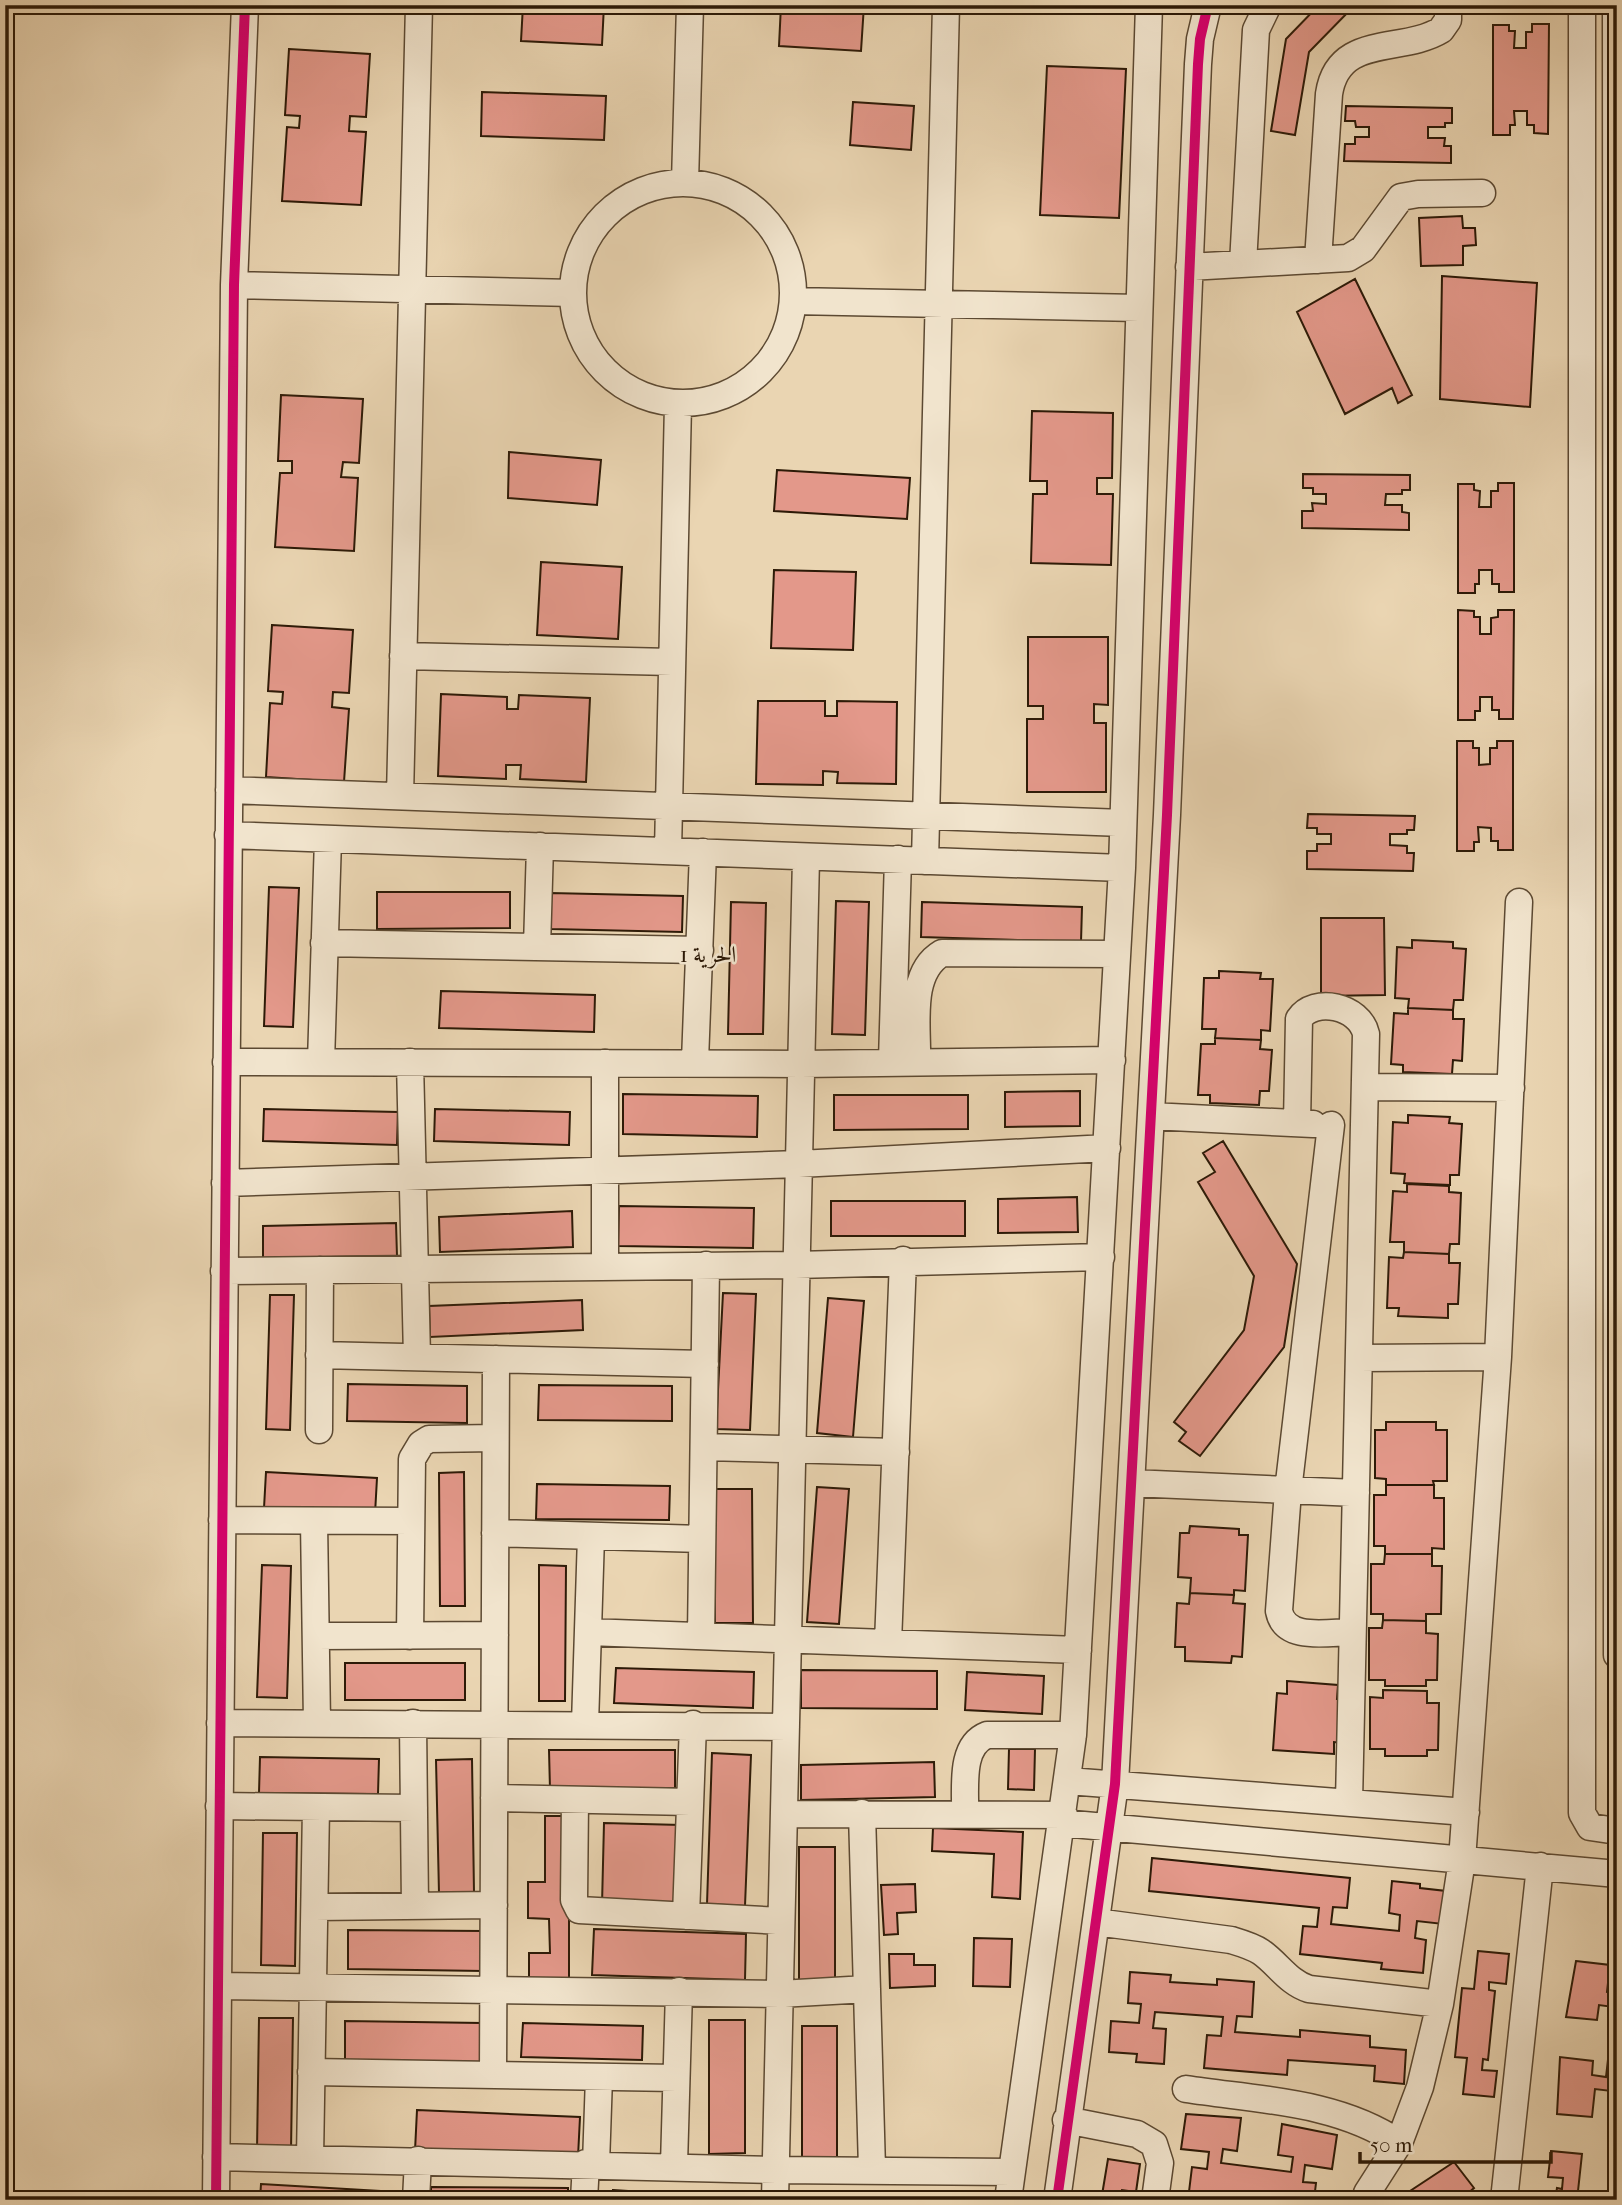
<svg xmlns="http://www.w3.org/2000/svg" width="1622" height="2205" viewBox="0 0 1622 2205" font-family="'IM FELL French Canon',Amiri,serif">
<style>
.building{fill:#e3988a;stroke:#2d1a07;stroke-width:2}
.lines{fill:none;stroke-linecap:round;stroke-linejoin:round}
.street-casing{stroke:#5c4932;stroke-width:29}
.street{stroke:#f1e4cd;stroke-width:26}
.cycleway-casing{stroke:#f1e4cd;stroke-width:15}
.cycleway{stroke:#d6006c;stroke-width:10}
.labels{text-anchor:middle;stroke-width:5;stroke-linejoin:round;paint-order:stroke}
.neighbourhood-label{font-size:23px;fill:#2d1a07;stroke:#f1e4cd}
</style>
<rect width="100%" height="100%" fill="#ead5b2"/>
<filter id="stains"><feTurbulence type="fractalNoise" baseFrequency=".00286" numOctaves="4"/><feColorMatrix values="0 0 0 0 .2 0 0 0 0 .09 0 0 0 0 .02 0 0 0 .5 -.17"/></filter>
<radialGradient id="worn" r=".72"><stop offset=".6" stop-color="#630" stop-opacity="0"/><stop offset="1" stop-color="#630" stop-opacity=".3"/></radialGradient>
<path class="building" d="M 523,5 L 604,5 L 602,45 L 521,41 Z
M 781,5 L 864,5 L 861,51 L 779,46 Z
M 1319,5 L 1368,5 L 1354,6 L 1309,52 L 1295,135 L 1271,131 L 1286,39 Z
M 1532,24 L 1549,24 L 1548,134 L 1534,133 L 1534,125 L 1527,125 L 1527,111 L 1514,111 L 1515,125 L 1510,125 L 1510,135 L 1493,135 L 1493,25 L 1509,25 L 1509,31 L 1515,31 L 1514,48 L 1526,48 L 1526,32 L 1532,32 Z
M 289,49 L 370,54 L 366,117 L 350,116 L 349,131 L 366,132 L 361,205 L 282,201 L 287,127 L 299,128 L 300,116 L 285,115 Z
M 1047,66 L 1126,69 L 1119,218 L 1040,215 Z
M 482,92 L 606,96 L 604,140 L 481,136 Z
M 853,102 L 914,106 L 911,150 L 850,145 Z
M 1346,106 L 1452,108 L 1452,123 L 1445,123 L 1445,127 L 1428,127 L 1428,138 L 1445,138 L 1444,146 L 1451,146 L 1451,163 L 1344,161 L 1345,144 L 1355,144 L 1355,137 L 1369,137 L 1369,127 L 1356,127 L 1355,121 L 1345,121 Z
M 1462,216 L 1463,228 L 1475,228 L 1476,245 L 1463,246 L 1463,265 L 1421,266 L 1419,218 Z
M 1442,276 L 1537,283 L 1530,407 L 1440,399 Z
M 1355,279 L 1412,395 L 1398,403 L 1392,388 L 1345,414 L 1297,312 Z
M 281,395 L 363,399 L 359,463 L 343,462 L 341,477 L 358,478 L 354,551 L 275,547 L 280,473 L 292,473 L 292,461 L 278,461 Z
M 1032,411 L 1113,413 L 1112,478 L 1097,478 L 1097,494 L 1113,494 L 1111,565 L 1031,563 L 1033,494 L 1047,494 L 1047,481 L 1030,481 Z
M 509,452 L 601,460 L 597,505 L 508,498 Z
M 777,470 L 910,478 L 907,519 L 774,511 Z
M 1303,474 L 1410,475 L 1410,490 L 1402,490 L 1402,494 L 1386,494 L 1385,505 L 1402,505 L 1402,512 L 1409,513 L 1409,530 L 1302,528 L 1302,511 L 1313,511 L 1312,503 L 1326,504 L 1326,494 L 1313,494 L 1313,488 L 1303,488 Z
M 1498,483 L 1514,483 L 1514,592 L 1499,592 L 1499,584 L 1492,584 L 1492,570 L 1479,570 L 1479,584 L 1475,584 L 1475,593 L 1458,593 L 1458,484 L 1474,484 L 1474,490 L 1480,491 L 1479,507 L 1491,507 L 1491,491 L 1498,491 Z
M 541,562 L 622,567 L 618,639 L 537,635 Z
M 774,570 L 856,572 L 853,650 L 771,648 Z
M 1458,610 L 1474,611 L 1474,617 L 1480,617 L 1480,634 L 1491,634 L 1491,618 L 1498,617 L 1498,610 L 1514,610 L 1513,719 L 1499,719 L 1499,710 L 1492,710 L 1492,697 L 1480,697 L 1480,711 L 1475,711 L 1475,720 L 1458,720 Z
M 272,625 L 353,630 L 349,693 L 333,692 L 332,707 L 349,709 L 344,782 L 266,777 L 270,703 L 282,704 L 283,692 L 268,691 Z
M 1028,637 L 1108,637 L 1108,705 L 1094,704 L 1094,723 L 1106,723 L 1106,792 L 1027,792 L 1027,719 L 1043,719 L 1043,706 L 1028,706 Z
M 441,694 L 507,697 L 507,709 L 518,709 L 519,695 L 590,698 L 586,782 L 520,779 L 521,765 L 506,765 L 506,779 L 438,776 Z
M 758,701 L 825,701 L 825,716 L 837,716 L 837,701 L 897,702 L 896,784 L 837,783 L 838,772 L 823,771 L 823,785 L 756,784 Z
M 1457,741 L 1473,741 L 1473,748 L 1479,748 L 1479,765 L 1490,764 L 1490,748 L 1497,748 L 1497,741 L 1513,741 L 1513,850 L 1498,850 L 1498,841 L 1491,841 L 1491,828 L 1478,827 L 1479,842 L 1474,842 L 1474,851 L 1457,851 Z
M 1308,814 L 1415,816 L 1414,830 L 1407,830 L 1407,834 L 1390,834 L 1390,845 L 1407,846 L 1407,853 L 1414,853 L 1413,871 L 1307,869 L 1307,851 L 1317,851 L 1317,844 L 1331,844 L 1331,834 L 1317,834 L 1317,828 L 1307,828 Z
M 269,887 L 299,888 L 293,1027 L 264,1026 Z
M 377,892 L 510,892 L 510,928 L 377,929 Z
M 550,893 L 683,896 L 682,932 L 550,929 Z
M 836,901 L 869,902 L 865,1035 L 832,1034 Z
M 731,902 L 766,903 L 763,1034 L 728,1034 Z
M 922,902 L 1082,907 L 1081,942 L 921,937 Z
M 1321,918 L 1384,918 L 1385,995 L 1321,996 Z
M 1412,940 L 1453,942 L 1453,948 L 1466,949 L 1463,1000 L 1454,1000 L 1453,1010 L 1408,1008 L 1409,999 L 1395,998 L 1397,947 L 1412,948 Z
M 1219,971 L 1261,973 L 1260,979 L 1273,979 L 1270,1031 L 1261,1030 L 1261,1040 L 1215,1038 L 1216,1029 L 1202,1029 L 1204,978 L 1219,978 Z
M 441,991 L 595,995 L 594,1032 L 439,1028 Z
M 1408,1008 L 1453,1010 L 1453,1019 L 1464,1019 L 1462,1061 L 1453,1060 L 1452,1074 L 1403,1072 L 1403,1065 L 1391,1064 L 1394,1013 L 1408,1014 Z
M 1215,1038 L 1261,1040 L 1260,1049 L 1272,1050 L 1269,1091 L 1260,1091 L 1259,1105 L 1210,1103 L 1210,1095 L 1198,1095 L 1201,1044 L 1215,1044 Z
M 1080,1091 L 1080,1126 L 1005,1127 L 1005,1092 Z
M 623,1094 L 758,1096 L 757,1137 L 623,1134 Z
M 834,1095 L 968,1095 L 968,1129 L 834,1130 Z
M 264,1109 L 398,1112 L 397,1145 L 263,1141 Z
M 435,1109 L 570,1112 L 569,1145 L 434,1141 Z
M 1408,1115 L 1450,1117 L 1449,1123 L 1462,1124 L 1459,1175 L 1450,1175 L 1450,1185 L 1404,1183 L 1405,1174 L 1391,1173 L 1393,1122 L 1408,1123 Z
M 1223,1141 L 1297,1264 L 1284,1347 L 1200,1456 L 1179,1441 L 1186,1432 L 1174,1422 L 1244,1330 L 1254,1276 L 1198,1182 L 1215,1172 L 1203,1153 Z
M 1407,1184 L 1449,1186 L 1449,1192 L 1461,1193 L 1459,1244 L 1450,1244 L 1449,1254 L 1404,1252 L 1404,1242 L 1390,1242 L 1393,1191 L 1407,1192 Z
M 1077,1197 L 1078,1232 L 998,1233 L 998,1199 Z
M 831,1201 L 965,1201 L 965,1236 L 831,1236 Z
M 619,1206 L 754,1208 L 753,1248 L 618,1246 Z
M 572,1211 L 573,1247 L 440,1252 L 439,1217 Z
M 396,1223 L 397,1256 L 263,1258 L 263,1226 Z
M 1404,1252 L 1449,1254 L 1449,1263 L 1460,1263 L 1458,1304 L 1448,1304 L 1448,1318 L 1398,1316 L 1399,1308 L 1387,1308 L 1389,1257 L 1403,1258 Z
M 723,1293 L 756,1294 L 750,1430 L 716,1429 Z
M 270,1295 L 294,1295 L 290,1430 L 266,1429 Z
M 828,1298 L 864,1301 L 853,1437 L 817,1433 Z
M 582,1300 L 583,1330 L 430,1337 L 429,1306 Z
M 348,1384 L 467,1386 L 467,1423 L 347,1421 Z
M 539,1385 L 672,1386 L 672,1421 L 538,1420 Z
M 1386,1422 L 1436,1422 L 1436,1430 L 1447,1430 L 1447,1481 L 1433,1481 L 1434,1485 L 1386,1485 L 1386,1479 L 1375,1478 L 1375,1430 L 1386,1430 Z
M 266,1472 L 377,1478 L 375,1514 L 264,1508 Z
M 464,1472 L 465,1606 L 440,1606 L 439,1473 Z
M 537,1484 L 670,1486 L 669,1520 L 536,1519 Z
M 1386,1485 L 1434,1485 L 1434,1498 L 1444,1498 L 1444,1549 L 1432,1548 L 1432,1554 L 1385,1554 L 1385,1546 L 1374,1546 L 1374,1495 L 1386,1495 Z
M 817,1487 L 849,1489 L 839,1624 L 807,1622 Z
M 714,1489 L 752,1489 L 753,1623 L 715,1623 Z
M 1190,1526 L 1239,1529 L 1239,1535 L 1248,1535 L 1245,1591 L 1234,1590 L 1234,1595 L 1190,1593 L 1191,1578 L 1178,1577 L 1180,1533 L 1189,1533 Z
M 1385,1554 L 1432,1554 L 1432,1566 L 1442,1566 L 1441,1614 L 1426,1614 L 1426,1621 L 1383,1620 L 1383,1614 L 1371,1614 L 1371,1564 L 1384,1564 Z
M 262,1565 L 291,1566 L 287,1698 L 257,1697 Z
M 539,1565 L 566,1566 L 565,1701 L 539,1701 Z
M 1190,1593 L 1234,1595 L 1233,1603 L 1245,1604 L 1242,1657 L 1232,1656 L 1231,1663 L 1185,1661 L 1185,1647 L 1175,1647 L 1177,1603 L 1189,1604 Z
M 1383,1620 L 1426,1621 L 1426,1633 L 1438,1634 L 1437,1680 L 1426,1680 L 1426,1686 L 1385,1686 L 1385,1680 L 1369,1680 L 1369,1628 L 1382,1628 Z
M 345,1663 L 465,1663 L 465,1700 L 345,1700 Z
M 616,1668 L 754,1672 L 753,1708 L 614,1703 Z
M 801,1670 L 937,1671 L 937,1709 L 801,1708 Z
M 967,1672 L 1044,1676 L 1042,1714 L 965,1710 Z
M 1287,1681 L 1338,1685 L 1337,1699 L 1345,1699 L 1343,1743 L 1334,1742 L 1334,1754 L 1273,1750 L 1277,1693 L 1287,1694 Z
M 1383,1690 L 1427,1691 L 1427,1703 L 1439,1703 L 1438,1750 L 1427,1750 L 1427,1756 L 1385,1756 L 1385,1749 L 1370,1749 L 1370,1697 L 1383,1698 Z
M 1009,1749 L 1035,1749 L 1034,1790 L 1008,1789 Z
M 549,1750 L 675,1750 L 675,1788 L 550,1789 Z
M 712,1753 L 751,1755 L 745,1906 L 707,1904 Z
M 260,1757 L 379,1759 L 378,1794 L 259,1793 Z
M 472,1759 L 474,1892 L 439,1893 L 436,1760 Z
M 934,1762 L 935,1797 L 801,1800 L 801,1765 Z
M 545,1816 L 569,1816 L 569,1978 L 529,1978 L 529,1953 L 550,1953 L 549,1919 L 528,1918 L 528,1882 L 545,1882 Z
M 604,1823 L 681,1825 L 679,1907 L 602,1905 Z
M 933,1828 L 1023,1832 L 1020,1899 L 992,1897 L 994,1854 L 932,1851 Z
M 263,1833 L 297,1833 L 295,1966 L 261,1965 Z
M 799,1847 L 835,1847 L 835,1981 L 799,1981 Z
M 1152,1858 L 1350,1878 L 1347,1908 L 1333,1907 L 1331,1924 L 1399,1931 L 1400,1915 L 1389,1913 L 1392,1881 L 1420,1884 L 1420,1888 L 1446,1891 L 1443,1924 L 1417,1921 L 1415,1938 L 1426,1940 L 1423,1973 L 1381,1969 L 1382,1963 L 1300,1954 L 1303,1926 L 1317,1927 L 1319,1908 L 1149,1891 Z
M 915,1884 L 916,1912 L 897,1913 L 898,1934 L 884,1935 L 881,1885 Z
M 594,1929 L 746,1934 L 745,1980 L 592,1975 Z
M 348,1930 L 484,1931 L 484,1971 L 348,1969 Z
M 974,1938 L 1012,1939 L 1010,1987 L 973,1986 Z
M 1478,1951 L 1509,1954 L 1506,1984 L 1489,1982 L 1489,1990 L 1495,1991 L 1488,2060 L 1483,2059 L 1482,2070 L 1497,2071 L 1494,2097 L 1463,2094 L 1467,2058 L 1455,2057 L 1462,1988 L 1474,1989 Z
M 889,1954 L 914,1954 L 914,1965 L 935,1965 L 935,1986 L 890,1988 Z
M 1576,1961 L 1610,1965 L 1607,1992 L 1617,1994 L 1617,2107 L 1610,2106 L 1612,2091 L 1595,2089 L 1592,2117 L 1557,2114 L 1560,2057 L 1593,2061 L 1592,2075 L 1606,2077 L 1614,2007 L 1599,2005 L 1597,2020 L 1566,2017 Z
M 1130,1972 L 1171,1975 L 1170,1982 L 1217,1985 L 1217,1979 L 1254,1982 L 1252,2017 L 1237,2016 L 1235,2032 L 1300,2037 L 1300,2030 L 1370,2036 L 1370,2047 L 1406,2050 L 1404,2084 L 1374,2081 L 1375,2066 L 1288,2060 L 1287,2075 L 1204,2068 L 1207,2035 L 1221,2036 L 1223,2017 L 1155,2012 L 1153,2028 L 1166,2029 L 1164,2064 L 1136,2062 L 1137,2054 L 1109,2052 L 1111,2021 L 1139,2023 L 1141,2004 L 1128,2003 Z
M 259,2018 L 293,2018 L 291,2151 L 257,2150 Z
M 709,2020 L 745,2020 L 745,2153 L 709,2154 Z
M 345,2021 L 482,2023 L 481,2062 L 345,2060 Z
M 523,2023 L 643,2026 L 642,2060 L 521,2057 Z
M 802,2026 L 837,2026 L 837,2160 L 802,2160 Z
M 417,2110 L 580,2117 L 578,2157 L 415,2151 Z
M 1186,2114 L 1241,2118 L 1237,2151 L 1223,2149 L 1221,2163 L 1291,2172 L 1293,2157 L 1278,2155 L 1282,2124 L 1337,2135 L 1332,2169 L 1305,2165 L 1303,2182 L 1316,2183 L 1314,2200 L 1188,2200 L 1192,2167 L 1207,2169 L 1209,2152 L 1181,2149 Z
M 1551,2151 L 1582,2154 L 1578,2191 L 1589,2192 L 1588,2200 L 1555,2200 L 1557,2188 L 1562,2189 L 1563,2178 L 1548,2177 Z
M 1108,2159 L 1140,2164 L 1136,2192 L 1122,2190 L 1120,2200 L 1092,2200 L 1093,2193 L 1102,2195 Z
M 1454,2162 L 1474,2188 L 1460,2200 L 1412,2200 L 1407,2193 Z
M 261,2184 L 397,2192 L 397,2200 L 260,2200 Z
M 431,2187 L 568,2188 L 568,2200 L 431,2200 Z
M 613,2190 L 735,2198 L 735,2200 L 613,2200 Z
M 826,2196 L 918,2200 L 826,2200 Z"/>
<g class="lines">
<g class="street-casing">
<path id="street" d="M 1582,5 L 1582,1813 L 1590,1827 L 1617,1831
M 1616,5 L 1617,1655
M 685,182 L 690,5
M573 293a110 110 0 1 1 220 0a110 110 0 1 1-220 0Z
M 1318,260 L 1329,94 C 1338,33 1402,54 1441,30 L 1448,20 L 1448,5
M 1243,264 L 1256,30 L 1268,5
M 1189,267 L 1348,258 L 1363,249 L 1401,197 L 1418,194 L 1482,193
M 234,285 L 573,293
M 793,301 L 1139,308
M 403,656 L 672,662
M 229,790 L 1123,823
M 400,796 L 419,5
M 228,835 L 1122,868
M 668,851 L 678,404
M 925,861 L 946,5
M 324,943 L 700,950
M 537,947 L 540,846
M 917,1060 C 918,1026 908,973 942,953 L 1117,954
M 695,1061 L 703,852
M 892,1061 L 898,859
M 226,1062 L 801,1064 L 1112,1060
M 321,1062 L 328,839
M 410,1062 L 417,1357
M 1365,1087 L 1511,1088
M 1151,1116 L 1313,1124
M 1297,1123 L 1299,1019 C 1314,996 1360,1006 1366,1034 L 1349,1802
M 1331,1125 L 1288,1491 L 1279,1611 C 1285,1642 1328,1632 1352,1632
M 225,1183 L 799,1164 L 1107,1148
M 605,1267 L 605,1063
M 224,1271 L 796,1265 L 1101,1257
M 319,1355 L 705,1364
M 1359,1358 L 1498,1357
M 319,1430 L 320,1270
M 704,1447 L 896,1452
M 1132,1483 L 1356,1493
M 222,1520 L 411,1521
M 314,1521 L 317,1723
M 495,1533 L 702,1539
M 588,1632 L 1078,1650
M 316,1636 L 495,1635
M 410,1636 L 412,1459 L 421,1444 L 429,1439 L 495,1438
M 701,1636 L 706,1265
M 888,1643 L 903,1260
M 220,1723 L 786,1727
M 413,1723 L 415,1906
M 585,1724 L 591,1536
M 1068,1781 L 1466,1812
M 494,1798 L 690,1802
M 575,1800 L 574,1900 L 579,1910 L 781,1921
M 219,1806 L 414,1808
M 862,1813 L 872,2169
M 784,1814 L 1064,1815
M 965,1814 C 966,1789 959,1746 987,1735 L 1073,1735
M 1062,1823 L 1617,1874
M 315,1907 L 494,1905
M 686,1916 L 693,1724
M 1096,1922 L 1231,1940 C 1241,1943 1252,1946 1261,1952 C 1278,1964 1289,1983 1309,1989 L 1440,2004
M 218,1986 L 780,1994 L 867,1989
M 311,2072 L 676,2078
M 493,2075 L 496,1359
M 1186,2089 C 1258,2100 1337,2101 1399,2143
M 1066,2120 L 1137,2134 L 1154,2144 L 1160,2163 L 1155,2200
M 216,2157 L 776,2170 L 1011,2172
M 310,2158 L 316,1807
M 596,2164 L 599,2077
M 674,2165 L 679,1991
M 1367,2193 L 1399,2143 L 1420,2087 L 1440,2004 L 1462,1860 L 1498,1357 L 1519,902
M 216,2200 L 234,285 L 245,5
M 416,2200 L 418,2160
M 584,2200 L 586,2163
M 775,2200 L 806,858
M 1008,2200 L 1073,1735 L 1122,868 L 1149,5
M 1057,2200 L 1115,1784 L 1167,815 L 1198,64 L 1200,39 L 1208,5
M 1504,2200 L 1540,1866"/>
</g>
<use href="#street" class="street"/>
<g class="cycleway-casing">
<path id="cycleway" d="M 216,2200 L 234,285 L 245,5
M 1057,2200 L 1115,1784 L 1167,815 L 1198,64 L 1200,39 L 1208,5"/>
</g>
<use href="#cycleway" class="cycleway"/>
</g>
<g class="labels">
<g class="neighbourhood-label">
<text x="708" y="962">الحرية 1</text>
</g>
</g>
<rect width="1622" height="2205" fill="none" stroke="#ead5b2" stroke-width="28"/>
<rect x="7" y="7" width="1608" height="2191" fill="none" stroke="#2d1a07" stroke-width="3.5"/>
<rect x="14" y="14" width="1594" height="2177" fill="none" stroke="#2d1a07" stroke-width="2"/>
<path d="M1360 2152v10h191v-10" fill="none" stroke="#2d1a07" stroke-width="3.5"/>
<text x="1370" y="2152" font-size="21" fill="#2d1a07" stroke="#f1e4cd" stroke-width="5" paint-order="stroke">50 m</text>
<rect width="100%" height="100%" filter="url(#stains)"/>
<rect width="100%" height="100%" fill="url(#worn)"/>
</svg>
